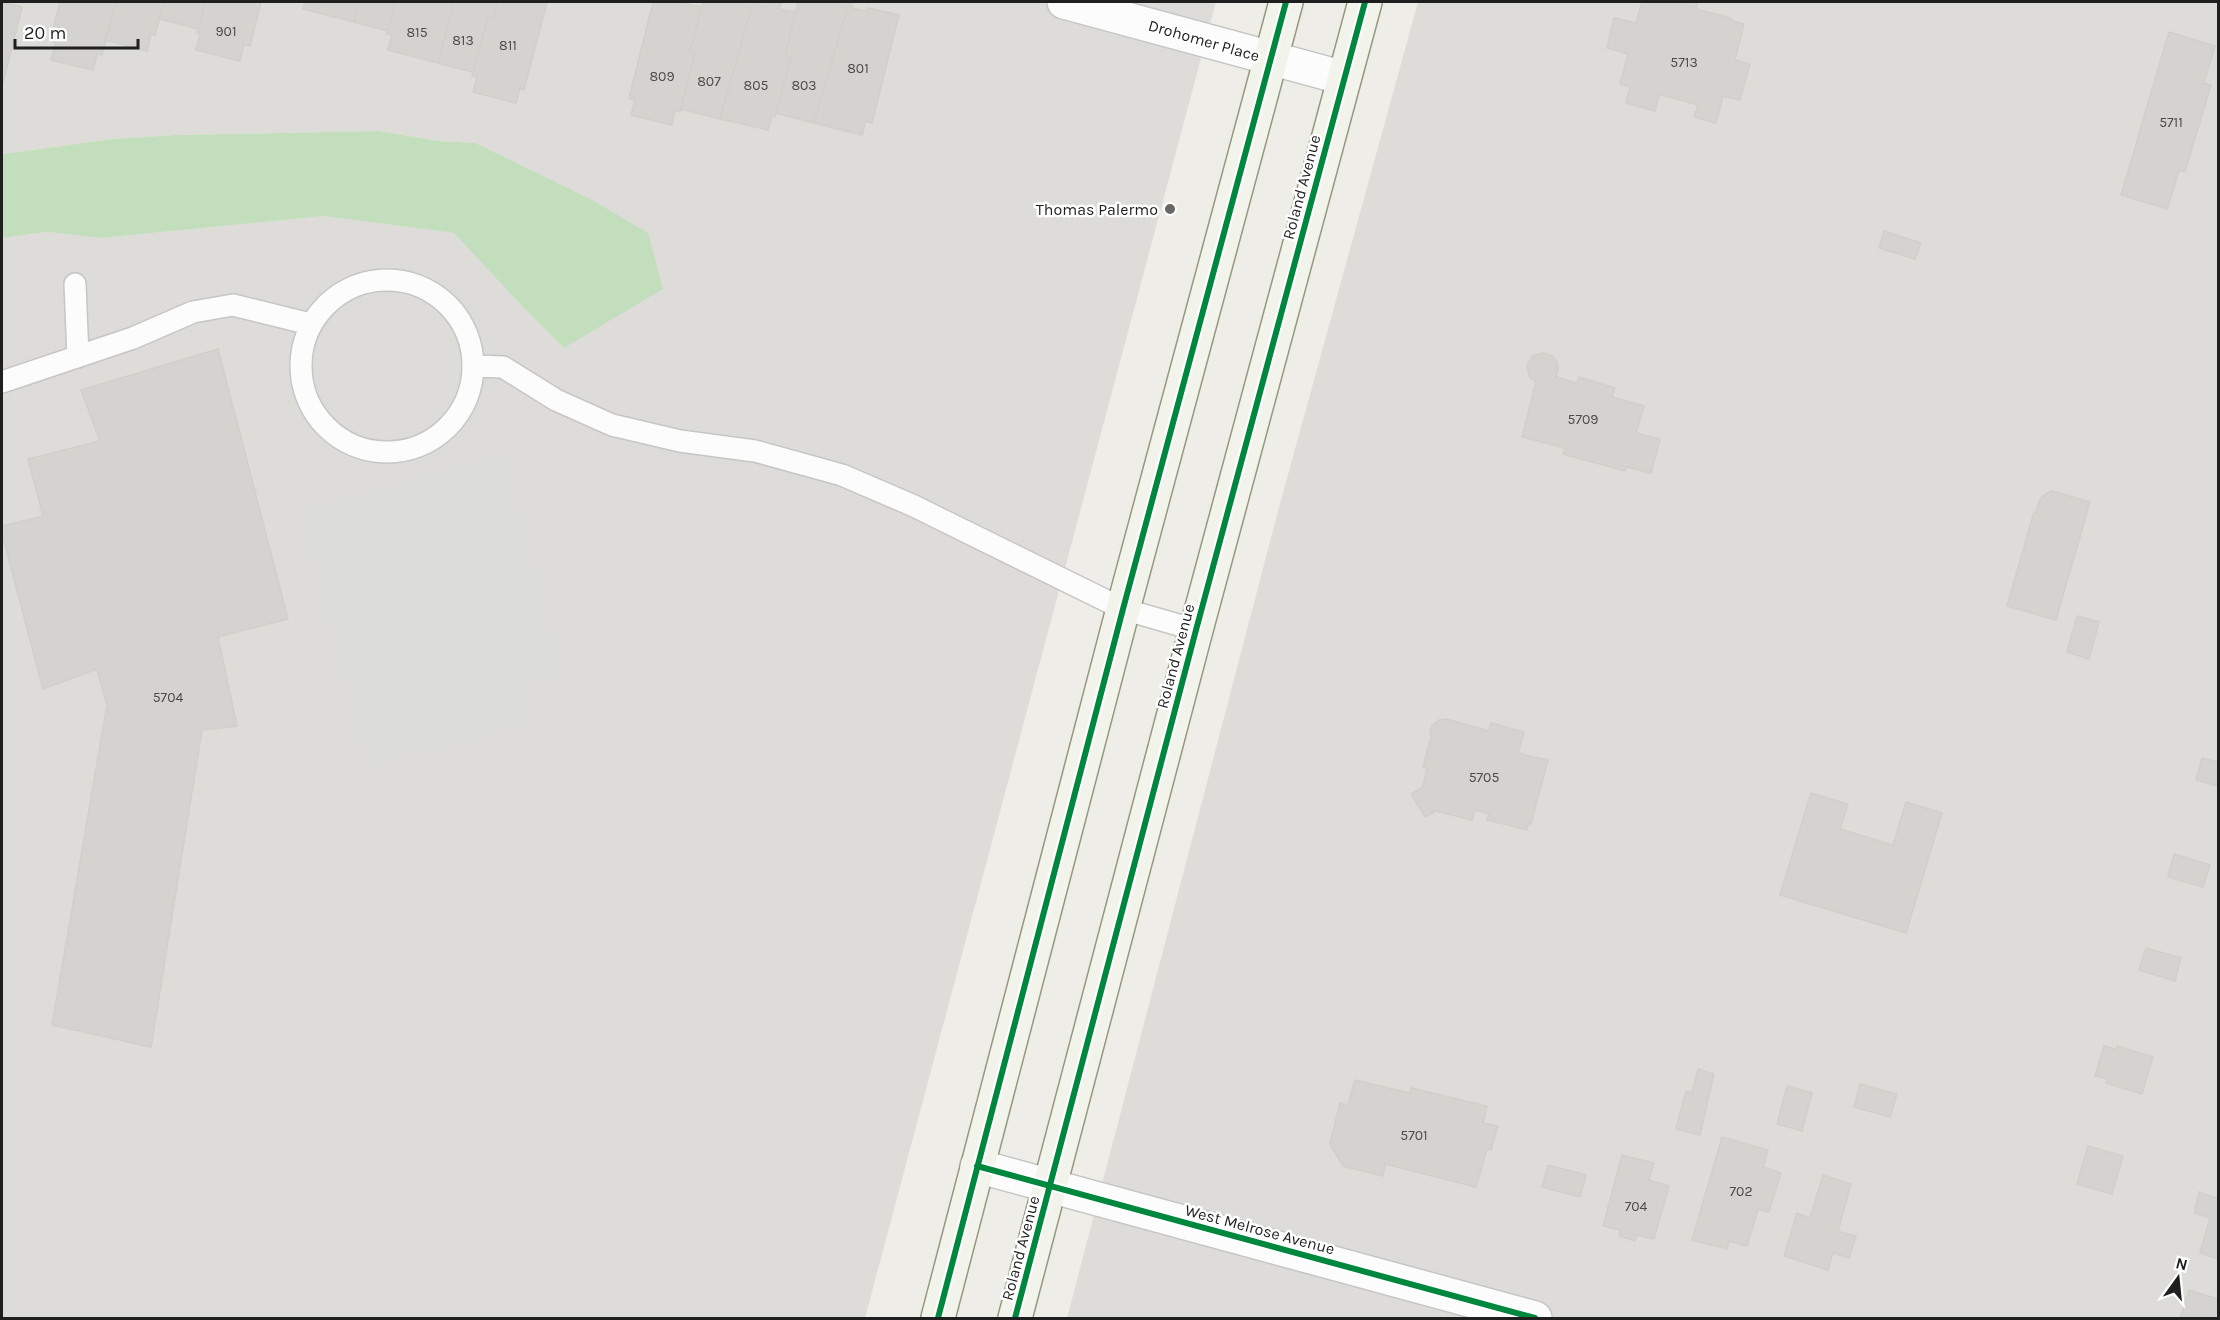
<svg xmlns="http://www.w3.org/2000/svg" width="2220" height="1320" viewBox="0 0 2220 1320" font-family="Karla,sans-serif">
<style>
.residential{fill:#dddcd9}
.forest{fill:#c3debc}
.parking{fill:#dcdcda}
.building{fill:#d5d3cf;stroke:#d1cfc9;stroke-width:1.5}
.lines{fill:none;stroke-linecap:round;stroke-linejoin:round}
.lane-casing{stroke:#c6c6c4;stroke-width:24}
.street-casing{stroke:#c6c6c4;stroke-width:36}
.secondary-casing{stroke:#93997f;stroke-width:36}
.lane{stroke:#fcfcfc;stroke-width:21}
.street{stroke:#fcfcfc;stroke-width:33}
.secondary{stroke:#f2f4eb;stroke-width:33}
.cycleway-casing{stroke:#fff;stroke-width:10}
.cycleway{stroke:#00873e;stroke-width:6}
.poi-dot{fill:#676765;stroke:#fff;stroke-width:2}
.labels{text-anchor:middle;stroke-width:5;stroke-linejoin:round;paint-order:stroke}
.number-label{font-size:14px;fill:#4c4c4b}
.street-label{font-size:16px;fill:#1f1f1f;stroke:#fff}
.poi-label{font-size:16px;fill:#1f1f1f;stroke:#fff;text-anchor:end}
</style>
<rect width="100%" height="100%" fill="#eeede8"/>
<path class="residential" d="M 2,2 L 1216,2 L 865,1318 L 2,1318 L 2,238 L 47,232 L 101,238 L 324,216 L 455,233 L 523,307 L 564,348 L 475,143 L 438,141 L 379,131 L 176,135 L 113,139 L 2,154 Z
M 1418,2 L 2218,2 L 2218,1318 L 1067,1318 L 1278,511 Z"/>
<path class="forest" d="M 379,131 L 438,141 L 475,143 L 592,200 L 648,233 L 663,289 L 564,348 L 523,307 L 454,233 L 324,216 L 101,238 L 47,232 L 2,238 L 2,154 L 113,139 L 176,135 Z"/>
<path class="parking" d="M 500,459 L 558,675 L 521,685 L 530,722 L 371,764 L 304,510 Z"/>
<path class="building" d="M 2,2 L 22,7 L 2,87 Z
M 60,2 L 116,2 L 102,55 L 97,54 L 93,70 L 51,60 L 56,43 L 50,41 Z
M 116,2 L 164,2 L 155,35 L 151,34 L 147,51 L 105,40 Z
M 164,2 L 206,2 L 198,29 L 159,19 Z
M 206,2 L 261,2 L 250,46 L 244,44 L 240,61 L 196,50 L 200,34 L 197,33 Z
M 305,2 L 359,2 L 354,22 L 303,9 Z
M 359,2 L 395,2 L 388,31 L 354,22 Z
M 395,2 L 454,2 L 438,63 L 388,50 L 392,35 L 387,34 Z
M 454,2 L 498,2 L 494,18 L 488,17 L 473,72 L 438,63 Z
M 498,2 L 547,2 L 524,90 L 520,88 L 516,103 L 473,92 L 477,77 L 472,76 L 488,17 L 494,18 Z
M 653,2 L 686,2 L 685,4 L 701,7 L 690,52 L 695,53 L 680,112 L 675,110 L 672,125 L 631,115 L 635,100 L 629,98 Z
M 703,2 L 753,2 L 720,119 L 681,109 L 695,53 L 690,52 Z
M 753,2 L 781,3 L 779,9 L 796,12 L 785,56 L 791,58 L 775,117 L 772,116 L 768,130 L 720,119 Z
M 798,2 L 849,2 L 814,123 L 776,113 L 791,58 L 785,56 Z
M 849,2 L 853,2 L 852,8 L 867,11 L 868,8 L 899,15 L 872,123 L 866,121 L 862,135 L 814,123 Z
M 1642,2 L 1698,2 L 1696,9 L 1731,18 L 1730,20 L 1744,24 L 1735,60 L 1750,64 L 1740,100 L 1723,96 L 1716,123 L 1694,117 L 1698,105 L 1659,94 L 1655,111 L 1626,103 L 1630,87 L 1620,84 L 1628,54 L 1607,48 L 1614,18 L 1636,23 Z
M 2169,32 L 2215,46 L 2204,83 L 2211,85 L 2185,172 L 2179,171 L 2167,209 L 2121,195 Z
M 1884,231 L 1921,243 L 1915,259 L 1879,248 Z
M 218,349 L 288,619 L 218,637 L 237,726 L 202,730 L 151,1047 L 52,1025 L 107,705 L 97,669 L 43,689 L 2,534 L 2,526 L 43,516 L 28,459 L 100,441 L 81,390 Z
M 1543,353 L 1552,356 L 1557,362 L 1558,370 L 1556,377 L 1577,383 L 1579,377 L 1615,388 L 1612,397 L 1644,406 L 1636,433 L 1660,439 L 1651,473 L 1626,467 L 1625,471 L 1563,454 L 1565,448 L 1522,437 L 1536,382 L 1529,376 L 1527,365 L 1533,356 Z
M 2052,491 L 2090,502 L 2056,620 L 2007,606 L 2034,512 L 2036,513 L 2039,501 L 2044,495 Z
M 2077,616 L 2099,622 L 2089,659 L 2067,652 Z
M 1446,719 L 1489,731 L 1491,723 L 1524,732 L 1518,753 L 1548,760 L 1531,824 L 1528,824 L 1527,830 L 1487,820 L 1489,814 L 1475,810 L 1472,820 L 1436,811 L 1425,817 L 1411,794 L 1423,787 L 1427,768 L 1423,767 L 1430,740 L 1432,741 L 1430,733 L 1432,726 L 1439,720 Z
M 2202,758 L 2218,762 L 2218,786 L 2196,780 Z
M 1811,793 L 1848,804 L 1840,829 L 1893,845 L 1906,802 L 1942,813 L 1906,933 L 1780,895 Z
M 2174,854 L 2210,865 L 2203,887 L 2168,877 Z
M 2146,948 L 2181,958 L 2175,981 L 2139,970 Z
M 2104,1046 L 2116,1049 L 2117,1046 L 2153,1057 L 2142,1094 L 2106,1083 L 2107,1079 L 2095,1076 Z
M 1698,1069 L 1714,1074 L 1700,1135 L 1676,1129 L 1686,1091 L 1692,1092 Z
M 1355,1080 L 1410,1093 L 1411,1088 L 1487,1106 L 1483,1123 L 1498,1126 L 1491,1150 L 1487,1149 L 1476,1187 L 1385,1164 L 1383,1176 L 1343,1166 L 1330,1144 L 1340,1103 L 1348,1105 Z
M 1860,1084 L 1897,1094 L 1890,1117 L 1854,1107 Z
M 1787,1086 L 1812,1093 L 1802,1131 L 1777,1124 Z
M 1722,1137 L 1768,1150 L 1763,1167 L 1781,1173 L 1769,1212 L 1758,1209 L 1747,1246 L 1729,1241 L 1727,1249 L 1692,1240 Z
M 2088,1146 L 2123,1156 L 2112,1194 L 2077,1184 Z
M 1622,1155 L 1654,1163 L 1649,1180 L 1669,1186 L 1654,1239 L 1637,1235 L 1635,1241 L 1619,1236 L 1620,1230 L 1603,1226 Z
M 1548,1165 L 1586,1175 L 1580,1197 L 1542,1187 Z
M 1823,1175 L 1851,1184 L 1838,1231 L 1856,1236 L 1849,1258 L 1833,1253 L 1828,1270 L 1784,1256 L 1797,1213 L 1810,1218 Z
M 2199,1192 L 2216,1198 L 2218,1195 L 2218,1259 L 2200,1253 L 2210,1218 L 2194,1213 Z
M 2189,1290 L 2218,1299 L 2218,1318 L 2180,1318 Z"/>
<g class="lines">
<g class="lane-casing">
<path id="lane" d="M301 366a86 86 0 1 1 172 0a86 86 0 1 1-172 0Z
M 75,284 L 78,357
M 474,366 L 503,367 L 556,400 L 612,425 L 680,441 L 755,451 L 842,475 L 914,506 L 1123,609 L 1196,630
M 2,382 L 133,338 L 193,312 L 233,305 L 310,324"/>
</g>
<g class="street-casing">
<path id="street" d="M 1064,2 L 1344,78
M 977,1166 L 1535,1318"/>
</g>
<g class="secondary-casing">
<path id="secondary" d="M 938,1318 L 1123,609 L 1286,2
M 1015,1318 L 1196,630 L 1365,2"/>
</g>
<use href="#lane" class="lane"/>
<use href="#street" class="street"/>
<use href="#secondary" class="secondary"/>
<g class="cycleway-casing">
<path id="cycleway" d="M 977,1166 L 1535,1318
M 938,1318 L 1123,609 L 1286,2
M 1015,1318 L 1196,630 L 1365,2"/>
</g>
<use href="#cycleway" class="cycleway"/>
</g>
<circle class="poi-dot" cx="1170" cy="209" r="6"/>
<g class="labels">
<g class="number-label">
<text x="226" y="36">901</text>
<text x="417" y="37">815</text>
<text x="463" y="45">813</text>
<text x="508" y="50">811</text>
<text x="1684" y="67">5713</text>
<text x="858" y="73">801</text>
<text x="662" y="81">809</text>
<text x="709" y="86">807</text>
<text x="756" y="90">805</text>
<text x="804" y="90">803</text>
<text x="2171" y="127">5711</text>
<text x="1583" y="424">5709</text>
<text x="168" y="702">5704</text>
<text x="1484" y="782">5705</text>
<text x="1414" y="1140">5701</text>
<text x="1741" y="1196">702</text>
<text x="1636" y="1211">704</text>
</g>
<g class="street-label">
<text transform="translate(1204 40) rotate(16)" y="6">Drohomer Place</text>
<text transform="translate(1301 187) rotate(-75)" y="6">Roland Avenue</text>
<text transform="translate(1175 656) rotate(-75)" y="6">Roland Avenue</text>
<text transform="translate(1260 1229) rotate(15)" y="6">West Melrose Avenue</text>
<text transform="translate(1020 1248) rotate(-75)" y="6">Roland Avenue</text>
</g>
<g class="poi-label">
<text x="1158" y="215">Thomas Palermo</text>
</g>
</g>
<rect width="2220" height="1320" fill="none" stroke="#1f1f1f" stroke-width="6"/>
<g transform="translate(2178 1278) rotate(15)" stroke="#ffffff" stroke-width="4.5" paint-order="stroke">
<path d="M0-4.5L10 22L0 15L-10 22Z" fill="#1f1f1f"/>
<text y="-9" font-size="16" font-weight="bold" text-anchor="middle" fill="#1f1f1f">N</text>
</g>
<path d="M15 39v9h123v-9" fill="none" stroke="#1f1f1f" stroke-width="3"/>
<text x="24" y="39" font-size="18" fill="#1f1f1f" stroke="#ffffff" stroke-width="4.5" paint-order="stroke">20 m</text>
</svg>
